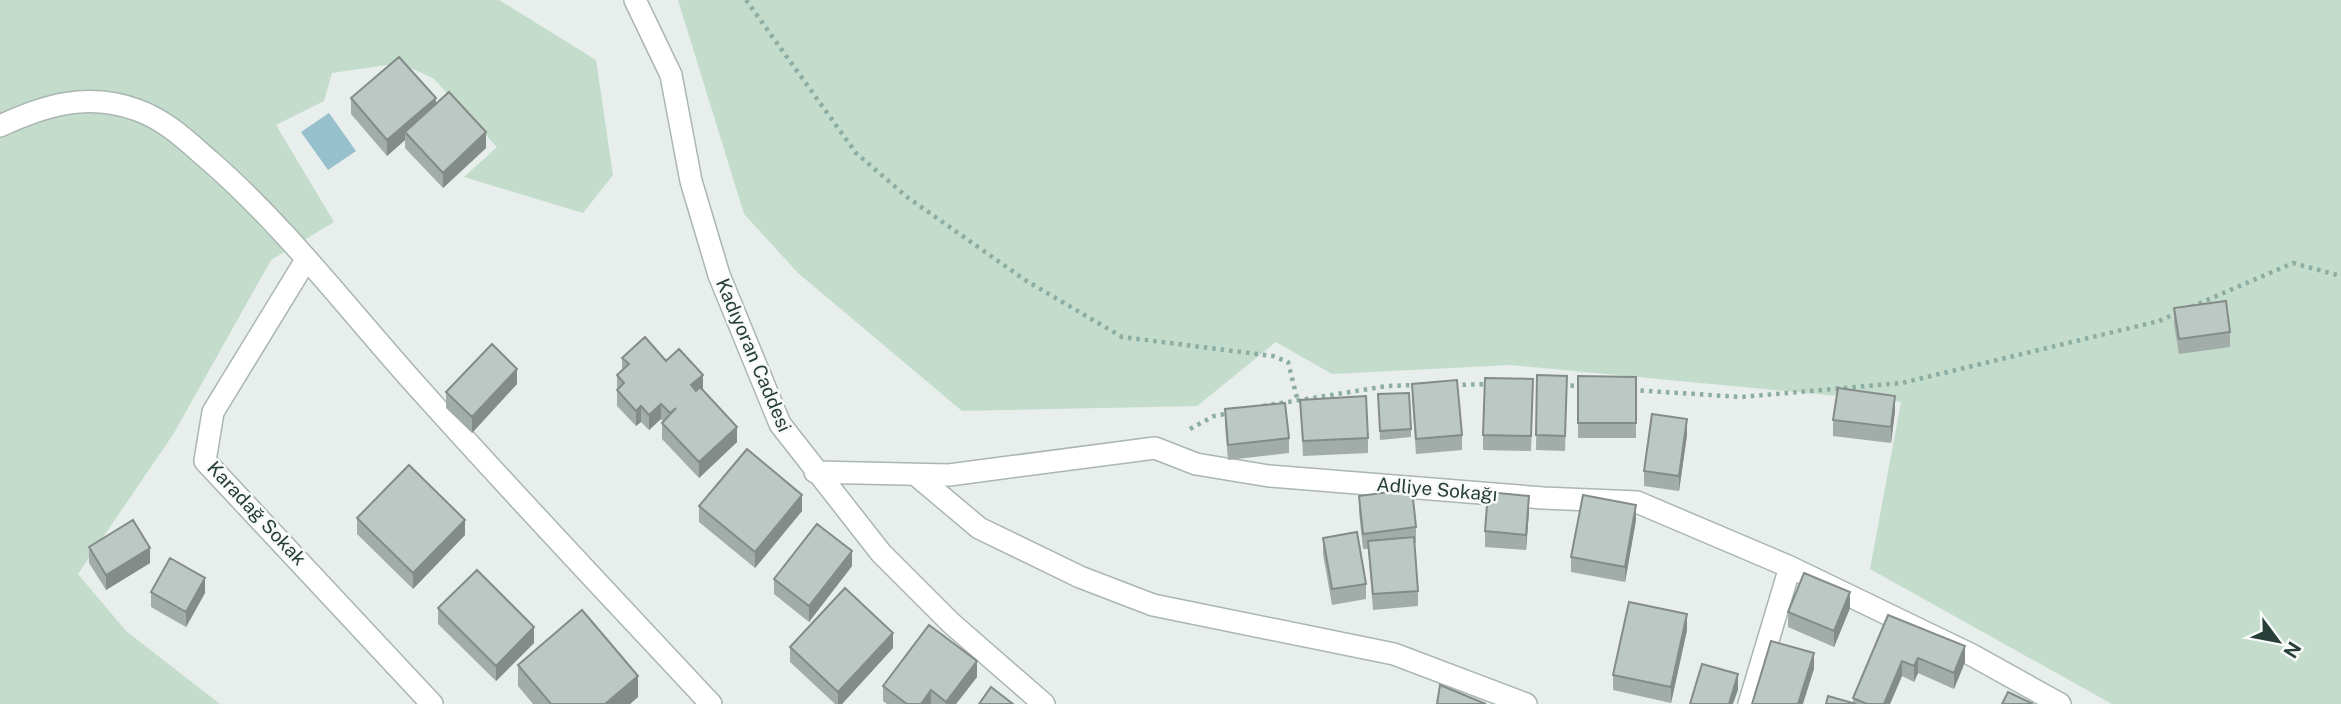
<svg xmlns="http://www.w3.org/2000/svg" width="2341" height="704" viewBox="0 0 2341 704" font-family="'Public Sans',sans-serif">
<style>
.green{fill:#c3dccb}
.water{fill:#96c0cb}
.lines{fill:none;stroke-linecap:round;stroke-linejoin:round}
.minor-casing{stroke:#aab6b2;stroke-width:24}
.path{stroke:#8bada4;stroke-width:4.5;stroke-dasharray:3.5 5;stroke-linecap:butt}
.minor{stroke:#fff;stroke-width:21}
.wall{fill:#a2aca9}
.shaded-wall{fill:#848c89}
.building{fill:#bcc8c4;stroke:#848c89;stroke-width:2}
.labels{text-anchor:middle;stroke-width:5;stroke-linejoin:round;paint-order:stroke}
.street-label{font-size:19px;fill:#273e39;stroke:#f7faf9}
</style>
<rect width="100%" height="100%" fill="#e7eeeb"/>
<path class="green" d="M 0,0 L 499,0 L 596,60 L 613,175 L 583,213 L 464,177 L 497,147 L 433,78 L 400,63 L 332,73 L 324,101 L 276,125 L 334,222 L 271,260 L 174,433 L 78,574 L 126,631 L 220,704 L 0,704 Z
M 678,0 L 2341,0 L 2341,704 L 2112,704 L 1870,569 L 1901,402 L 1510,365 L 1332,374 L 1276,342 L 1197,406 L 962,411 L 798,273 L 744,214 Z"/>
<path class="water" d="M 329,113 L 356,151 L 328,170 L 301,132 Z"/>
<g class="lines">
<g class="minor-casing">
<path id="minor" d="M 635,0 L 671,75 L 691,181 L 719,275 L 780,424 L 881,553 L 951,623 L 1044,704
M 0,126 C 45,105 88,92 137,110 C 166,120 188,142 210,161 C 290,231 353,316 424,394 C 518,499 615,601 711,704
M 306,260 L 213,412 L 205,461 L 432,704
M 815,472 L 949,475 L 1155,448 L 1196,464 L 1269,476 L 1543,498 L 1637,502 L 1790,567 L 1972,655 L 2060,704
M 916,475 L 979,528 L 1080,577 L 1153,605 L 1394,654 L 1526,704
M 1749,704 L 1790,567"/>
</g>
<path class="path" d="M 746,0 L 856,153 L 907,197 L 1025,280 L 1122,337 L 1273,356 L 1288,362 L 1297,398
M 2191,307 L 2293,263 L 2341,276
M 1454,385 L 1490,384
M 1562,385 L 1581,386
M 1632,390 L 1741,397 L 1902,383 L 2159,321 L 2177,313
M 1263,406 L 1387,386 L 1417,385
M 1190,429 L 1214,416 L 1230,413"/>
<use href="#minor" class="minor"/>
</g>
<path class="wall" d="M 351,98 L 436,104 L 486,148 L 443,188 L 405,148 L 405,140 L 387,156 L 351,114 Z
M 2174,308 L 2230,332 L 2230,347 L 2179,354 L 2174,324 Z
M 622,358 L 666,361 L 702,390 L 737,442 L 699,478 L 662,439 L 662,423 L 663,421 L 661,419 L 649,430 L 641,422 L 636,426 L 617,406 L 617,375 L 622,370 Z
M 1537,375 L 1567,392 L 1565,451 L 1536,450 Z
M 1578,376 L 1636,377 L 1636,438 L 1578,438 Z
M 517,384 L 472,433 L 446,408 L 446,392 Z
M 1412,384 L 1462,435 L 1462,450 L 1416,454 L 1412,400 Z
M 1378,394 L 1411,429 L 1411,437 L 1380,440 Z
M 1533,395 L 1531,451 L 1483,450 L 1483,435 Z
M 1300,400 L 1368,438 L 1368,453 L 1303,456 Z
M 1225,409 L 1289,438 L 1289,453 L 1228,460 L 1225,425 Z
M 1895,411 L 1891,443 L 1833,436 L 1833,420 Z
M 1687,435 L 1679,491 L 1644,486 L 1644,471 Z
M 1359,496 L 1416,527 L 1416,543 L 1414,543 L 1418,591 L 1418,606 L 1373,610 L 1368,549 L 1363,549 L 1359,512 Z
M 699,506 L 802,511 L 755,568 L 699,522 Z
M 1529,511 L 1526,550 L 1485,547 L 1485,531 Z
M 357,518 L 465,535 L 413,589 L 357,534 Z
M 1636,520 L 1625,582 L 1571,572 L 1571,557 Z
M 1323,538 L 1366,584 L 1366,599 L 1332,605 L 1323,554 Z
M 89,547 L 150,563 L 106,590 L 89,563 Z
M 852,566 L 809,622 L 774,594 L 774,579 Z
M 151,592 L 205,593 L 186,627 L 151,607 Z
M 438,608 L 534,643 L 496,681 L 438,624 Z
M 1850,608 L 1834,647 L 1788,627 L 1788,612 Z
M 1888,615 L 1965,662 L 1954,689 L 1918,673 L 1914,682 L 1902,676 L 1890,704 L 1826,704 L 1853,703 L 1853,698 Z
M 1687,630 L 1671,703 L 1613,690 L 1613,675 Z
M 790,647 L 893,648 L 842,704 L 835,704 L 790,662 Z
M 518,665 L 638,697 L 630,704 L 533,704 L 518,686 Z
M 977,677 L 956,704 L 887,704 L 883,701 L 883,686 Z"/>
<path class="shaded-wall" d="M 436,98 L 436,114 L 405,132 L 405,140 L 387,156 L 387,140 Z
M 486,132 L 486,148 L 443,188 L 443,173 Z
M 517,369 L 517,384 L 472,433 L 472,417 Z
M 703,375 L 703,390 L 691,401 L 691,385 Z
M 1895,396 L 1895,411 L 1891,443 L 1891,427 Z
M 661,404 L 661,419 L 649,430 L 649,415 Z
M 641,406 L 641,422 L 636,426 L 636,411 Z
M 1687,419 L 1687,435 L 1679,491 L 1679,476 Z
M 737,427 L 737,442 L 699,478 L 699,462 Z
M 802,495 L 802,511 L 755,568 L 755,552 Z
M 1529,496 L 1529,511 L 1526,550 L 1526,535 Z
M 1636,505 L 1636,520 L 1625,582 L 1625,567 Z
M 465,520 L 465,535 L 413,589 L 413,573 Z
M 150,548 L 150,563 L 106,590 L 106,575 Z
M 852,551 L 852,566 L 809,622 L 809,606 Z
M 205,578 L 205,593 L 186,627 L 186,612 Z
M 1850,592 L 1850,608 L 1834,647 L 1834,631 Z
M 1687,614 L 1687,630 L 1671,703 L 1671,687 Z
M 534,627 L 534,643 L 496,681 L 496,666 Z
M 893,633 L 893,648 L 842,704 L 838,704 L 838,692 Z
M 1965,646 L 1965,662 L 1954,689 L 1954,673 Z
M 1814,653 L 1814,669 L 1803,704 L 1798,704 Z
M 1918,658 L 1918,673 L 1914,682 L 1914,666 Z
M 977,661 L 977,677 L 956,704 L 946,704 L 946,702 Z
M 1902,661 L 1902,676 L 1890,704 L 1884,704 Z
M 1738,674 L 1738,690 L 1733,704 L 1729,704 Z
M 638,676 L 638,697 L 630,704 L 605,704 Z
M 931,690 L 931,704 L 921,704 Z"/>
<path class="building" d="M 399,57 L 436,98 L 387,140 L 351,98 Z
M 449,92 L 486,132 L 443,173 L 405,132 Z
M 2226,301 L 2230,332 L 2179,339 L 2174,308 Z
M 645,337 L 666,361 L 679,349 L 703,375 L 691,385 L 696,391 L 700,387 L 737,427 L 699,462 L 662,423 L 676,408 L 670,413 L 661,404 L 649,415 L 641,406 L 636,411 L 617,390 L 624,383 L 617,375 L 629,364 L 622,358 Z
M 492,344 L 517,369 L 472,417 L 446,392 Z
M 1537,375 L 1567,376 L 1565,436 L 1536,435 Z
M 1578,376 L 1636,377 L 1636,423 L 1578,423 Z
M 1485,378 L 1533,379 L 1531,436 L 1483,435 Z
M 1457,380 L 1462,435 L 1416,439 L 1412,384 Z
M 1838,388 L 1895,396 L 1891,427 L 1833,420 Z
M 1409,393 L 1411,429 L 1380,431 L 1378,394 Z
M 1366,396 L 1368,438 L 1303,441 L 1300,400 Z
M 1285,403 L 1289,438 L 1228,445 L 1225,409 Z
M 1652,414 L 1687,419 L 1679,476 L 1644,471 Z
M 747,449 L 802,495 L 755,552 L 699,506 Z
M 409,465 L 465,520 L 413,573 L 357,518 Z
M 1412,489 L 1416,527 L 1363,534 L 1359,496 Z
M 1488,492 L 1529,496 L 1526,535 L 1485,531 Z
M 1583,495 L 1636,505 L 1625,567 L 1571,557 Z
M 133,520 L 150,548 L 106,575 L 89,547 Z
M 817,524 L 852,551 L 809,606 L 774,579 Z
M 1357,532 L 1366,584 L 1332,589 L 1323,538 Z
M 1414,537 L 1418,591 L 1373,594 L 1368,541 Z
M 170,558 L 205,578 L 186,612 L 151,592 Z
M 477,570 L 534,627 L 496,666 L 438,608 Z
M 1804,573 L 1850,592 L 1834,631 L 1788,612 Z
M 845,588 L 893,633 L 838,692 L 790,647 Z
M 1629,602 L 1687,614 L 1671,687 L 1613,675 Z
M 582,610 L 638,676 L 605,704 L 551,704 L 518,665 Z
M 1888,615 L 1965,646 L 1954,673 L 1918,658 L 1914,666 L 1902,661 L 1884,704 L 1867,704 L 1853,698 Z
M 929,625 L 977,661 L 946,702 L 931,690 L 921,704 L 907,704 L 883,686 Z
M 1771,641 L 1814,653 L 1798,704 L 1752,704 Z
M 1702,664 L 1738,674 L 1729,704 L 1690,704 Z
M 1440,685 L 1486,704 L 1437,704 Z
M 991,687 L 1013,704 L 979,704 Z
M 2008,692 L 2033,704 L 2002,704 Z
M 1828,696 L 1856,704 L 1826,704 Z"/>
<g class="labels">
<g class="street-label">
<text transform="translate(754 355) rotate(67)" y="7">Kadıyoran Caddesi</text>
<text transform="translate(1437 489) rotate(5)" y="7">Adliye Sokağı</text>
<text transform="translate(257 513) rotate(47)" y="7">Karadağ Sokak</text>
</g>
</g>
<g transform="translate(2278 641) rotate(122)" stroke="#f7faf9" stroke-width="5" paint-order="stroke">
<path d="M0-5L12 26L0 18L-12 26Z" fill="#273e39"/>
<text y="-10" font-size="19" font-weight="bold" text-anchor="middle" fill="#273e39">N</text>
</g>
</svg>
